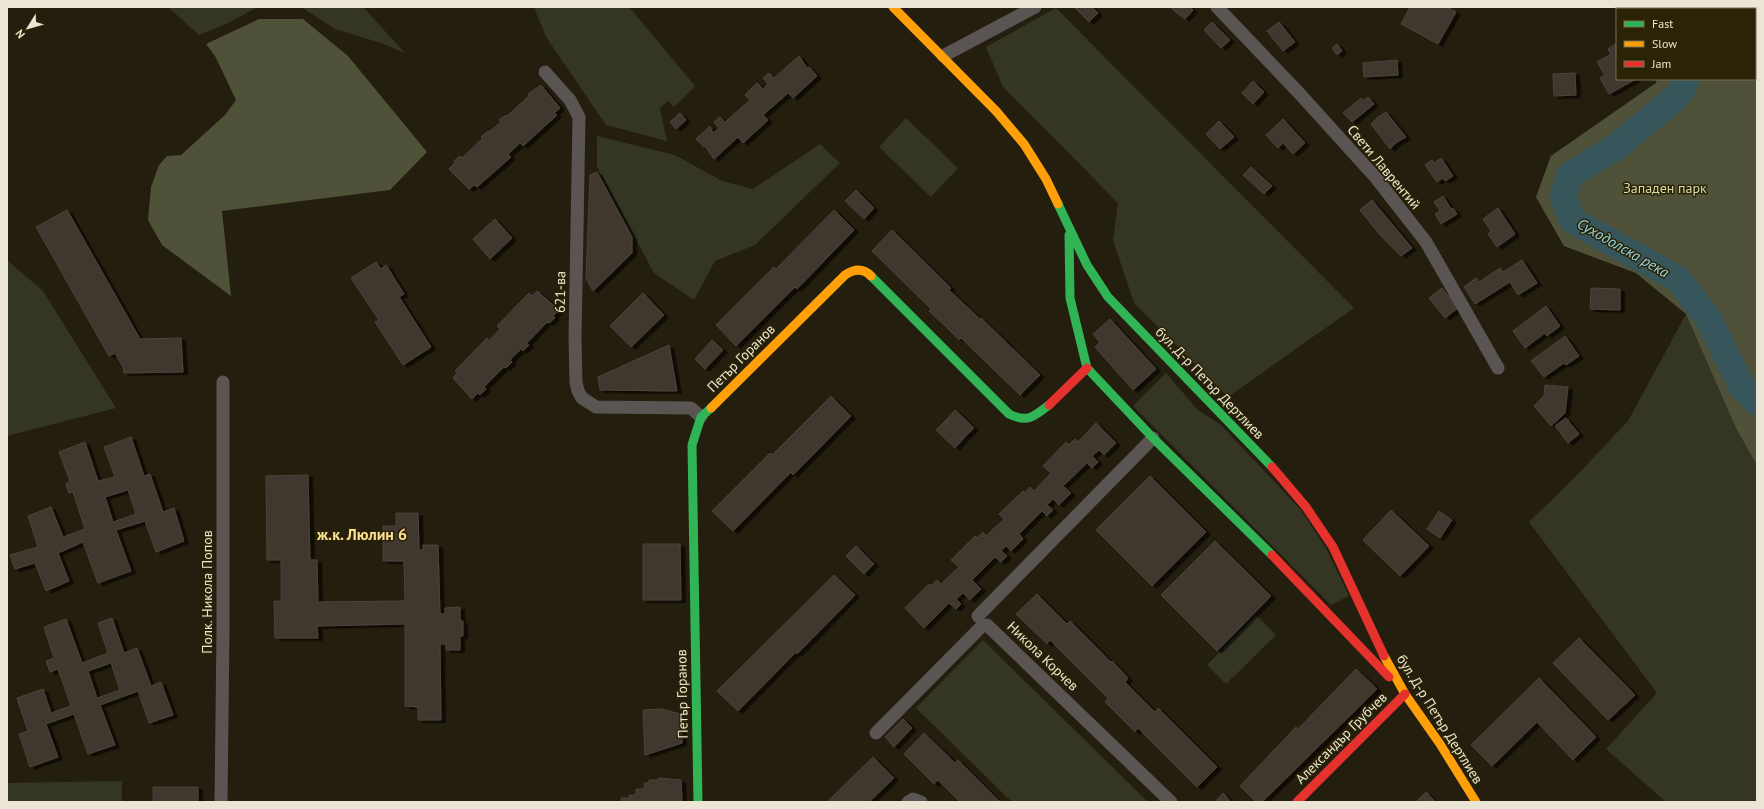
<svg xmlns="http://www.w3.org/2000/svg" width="1764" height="809" viewBox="0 0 1764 809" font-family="'PT Sans',sans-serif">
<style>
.green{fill:#343623}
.forest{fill:#4f5238}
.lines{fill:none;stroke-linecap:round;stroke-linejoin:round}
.river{stroke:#37565b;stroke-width:27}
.building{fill:#3f372e;stroke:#4d443b;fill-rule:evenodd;filter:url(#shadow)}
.street{stroke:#5a5553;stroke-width:13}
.fast{stroke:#30b455;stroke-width:9}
.slow{stroke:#ff9f0a;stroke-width:9}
.jam{stroke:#e5322d;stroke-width:9}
.labels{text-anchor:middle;stroke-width:3;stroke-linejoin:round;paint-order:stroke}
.street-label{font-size:14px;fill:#eae5d4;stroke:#2b2305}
.park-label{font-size:14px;fill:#d4dda6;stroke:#2b2305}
.water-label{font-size:15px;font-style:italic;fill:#92d7e5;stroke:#2b2305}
.quarter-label{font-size:16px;font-weight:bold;fill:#fbdf93;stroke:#2b2305}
</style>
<defs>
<filter id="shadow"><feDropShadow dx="4.5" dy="2.5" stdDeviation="0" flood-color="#0009"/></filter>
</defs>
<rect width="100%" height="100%" fill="#231e0d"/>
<path class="green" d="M 168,7 L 258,7 L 226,24 L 199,35 Z
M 301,7 L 363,7 L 405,53 L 381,43 L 335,29 Z
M 534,7 L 629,7 L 695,86 L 674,107 L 668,101 L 660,108 L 667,141 L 606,125 L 546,37 Z
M 1676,7 L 1757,7 L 1757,802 L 1666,802 L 1606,749 L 1657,693 L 1529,522 L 1578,474 L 1628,421 L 1686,314 L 1636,273 L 1564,246 L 1536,197 L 1551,156 L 1656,83 L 1657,79 L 1755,79 L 1755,9 L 1675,9 Z
M 1056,8 L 1354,308 L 1228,397 L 1134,303 L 1113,240 L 1118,203 L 1003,87 L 986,47 Z
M 906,118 L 958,168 L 931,197 L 879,147 Z
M 597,136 L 675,155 L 722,181 L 753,189 L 820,144 L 840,163 L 755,245 L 715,261 L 694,300 L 654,273 L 597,167 Z
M 7,260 L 43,291 L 116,408 L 7,436 Z
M 1166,373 L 1198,410 L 1221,425 L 1301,510 L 1327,550 L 1349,596 L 1331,605 L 1133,406 Z
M 1256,615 L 1276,635 L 1226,684 L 1207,665 Z
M 983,640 L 1148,802 L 1012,802 L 916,708 Z
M 122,781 L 122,802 L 7,802 L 7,783 Z"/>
<path class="forest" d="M 1676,7 L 1757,7 L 1757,465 L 1736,428 L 1686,314 L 1636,273 L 1564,246 L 1536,197 L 1551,156 L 1656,83 L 1657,79 L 1755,79 L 1755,9 L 1675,9 Z
M 259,19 L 303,19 L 348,56 L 427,152 L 390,190 L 222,211 L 231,296 L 162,245 L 148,220 L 151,187 L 159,165 L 167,156 L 181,155 L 225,115 L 236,100 L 215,56 L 206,44 Z"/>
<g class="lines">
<path class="river" d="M 1715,9 L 1715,7
M 1687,79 L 1678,96 L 1616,147 L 1570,175 L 1563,196 L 1573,221 L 1678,279 L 1708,318 L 1741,385 L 1757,402"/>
</g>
<path class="building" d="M 1074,7 L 1092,7 L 1098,13 L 1089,22 Z
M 1174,7 L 1190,7 L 1193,10 L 1185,19 L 1172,9 Z
M 1410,7 L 1447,7 L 1456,12 L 1438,44 L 1401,24 Z
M 1212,22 L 1230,40 L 1221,48 L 1204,30 Z
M 1279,22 L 1295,42 L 1283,51 L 1267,31 Z
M 1617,43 L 1617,79 L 1636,79 L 1609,94 L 1600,78 L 1605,75 L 1597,62 L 1611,54 L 1608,49 Z
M 1337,44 L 1342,51 L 1337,55 L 1332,48 Z
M 799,56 L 807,68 L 809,67 L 817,76 L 793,98 L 788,93 L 763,115 L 768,120 L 743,143 L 738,137 L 714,159 L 705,146 L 704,147 L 696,139 L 710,126 L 713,133 L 719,128 L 714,122 L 720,117 L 725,122 L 750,100 L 745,95 L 757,83 L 763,89 L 768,84 L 763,78 L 769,73 L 774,78 Z
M 1397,60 L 1398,75 L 1364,77 L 1363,63 Z
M 1575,73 L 1576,95 L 1554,96 L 1553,74 Z
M 1253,81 L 1264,92 L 1253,104 L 1242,93 Z
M 541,85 L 560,108 L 554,113 L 557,115 L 523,146 L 520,143 L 508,154 L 511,157 L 477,187 L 474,185 L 469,189 L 449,169 L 455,163 L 454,161 L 460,156 L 462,158 L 483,138 L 481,137 L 488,131 L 489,132 L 501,122 L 499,120 L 506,115 L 507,116 L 529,96 L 528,94 Z
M 1368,97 L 1374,104 L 1352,122 L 1343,113 L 1361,98 L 1363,101 Z
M 1386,112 L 1406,137 L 1397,142 L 1390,149 L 1371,124 L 1378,117 Z
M 680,113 L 686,120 L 676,129 L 670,122 Z
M 1283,119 L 1305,143 L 1293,154 L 1283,143 L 1278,148 L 1266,135 Z
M 1219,121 L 1234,137 L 1220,149 L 1206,134 Z
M 1441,158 L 1453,176 L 1445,181 L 1443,178 L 1437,182 L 1425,165 L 1432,160 L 1434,163 Z
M 1251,167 L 1272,186 L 1264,194 L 1243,175 Z
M 597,172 L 632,237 L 632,253 L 593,291 L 586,278 L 590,175 Z
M 856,190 L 874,208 L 864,219 L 845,201 Z
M 1443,196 L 1451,209 L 1453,208 L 1457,214 L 1441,224 L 1435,214 L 1440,211 L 1434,202 Z
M 1372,200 L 1412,248 L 1401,256 L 1380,235 L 1360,210 Z
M 1498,208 L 1515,234 L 1497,247 L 1488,234 L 1491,231 L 1483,219 Z
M 67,210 L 140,339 L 181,338 L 183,372 L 124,373 L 123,367 L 115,353 L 109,356 L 36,227 Z
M 834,210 L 854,230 L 797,289 L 795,287 L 736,346 L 716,325 L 774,267 L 776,269 Z
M 495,219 L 512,238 L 490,259 L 473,239 Z
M 892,230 L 951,288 L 949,290 L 980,319 L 981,318 L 1040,375 L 1020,395 L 961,338 L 959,340 L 944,325 L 929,311 L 931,309 L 872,251 Z
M 1522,260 L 1537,283 L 1518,295 L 1510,282 L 1475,304 L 1464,287 L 1476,278 L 1479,282 L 1500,268 L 1503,272 Z
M 376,262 L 381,269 L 386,265 L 404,294 L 399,297 L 431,347 L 403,365 L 375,322 L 379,320 L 351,278 Z
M 1442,288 L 1458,308 L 1445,318 L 1429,298 Z
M 1591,288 L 1620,289 L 1620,310 L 1590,309 Z
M 537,291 L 559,310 L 553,316 L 555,318 L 549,323 L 547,322 L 527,343 L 529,345 L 523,351 L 521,349 L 510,360 L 512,362 L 506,368 L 504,367 L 484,387 L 486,389 L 480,395 L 478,393 L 472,399 L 453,378 L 457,373 L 455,371 L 487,338 L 489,341 L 500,329 L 497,326 L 529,293 L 532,296 Z
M 643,293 L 664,315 L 631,347 L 610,326 Z
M 1546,306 L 1560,326 L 1547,336 L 1545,333 L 1525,348 L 1513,331 Z
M 1110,319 L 1156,369 L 1133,390 L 1095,347 L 1100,342 L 1093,334 Z
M 1565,336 L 1579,356 L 1566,365 L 1564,363 L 1544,377 L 1531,361 Z
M 712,340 L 723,350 L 705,369 L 695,359 Z
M 669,345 L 677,391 L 600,390 L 598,377 Z
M 1545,385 L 1568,387 L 1565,413 L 1551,426 L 1534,406 L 1544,396 Z
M 831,396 L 851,416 L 793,475 L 791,472 L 733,531 L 712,511 L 770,453 L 772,455 Z
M 955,410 L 974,428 L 963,439 L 945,421 Z
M 1566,418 L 1579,434 L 1568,443 L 1555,426 Z
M 945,421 L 963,439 L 955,448 L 936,430 Z
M 1096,423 L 1116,443 L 1104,455 L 1099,450 L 1092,456 L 1098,462 L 1092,468 L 1087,463 L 1063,486 L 1071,493 L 1059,505 L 1053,499 L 1047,505 L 1053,510 L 1047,516 L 1042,511 L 1019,534 L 1023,539 L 1011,551 L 1006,546 L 1001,551 L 1007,556 L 1001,562 L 995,557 L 972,580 L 981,589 L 970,600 L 963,593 L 956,599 L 961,604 L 956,609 L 949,603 L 924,628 L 905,608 L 929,584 L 931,586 L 937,580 L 941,584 L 959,567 L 951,560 L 975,536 L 977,538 L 983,532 L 986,536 L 1004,519 L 999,514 L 1023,491 L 1025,493 L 1030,487 L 1034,491 L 1051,473 L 1043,466 L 1066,442 L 1069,445 L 1075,439 L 1078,442 Z
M 131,437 L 144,476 L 150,474 L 163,512 L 174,508 L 184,541 L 156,552 L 145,521 L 116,530 L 131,571 L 98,583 L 83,542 L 58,553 L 69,581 L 46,591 L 35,563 L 15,569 L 10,555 L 38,547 L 28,516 L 51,507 L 63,537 L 85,529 L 73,492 L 69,493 L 66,484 L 70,481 L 59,452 L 85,442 L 98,481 L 115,477 L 104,447 ZM 128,490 L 136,514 L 113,522 L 105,497 Z
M 308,475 L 310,560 L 317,560 L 318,602 L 405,601 L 404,561 L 383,561 L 383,526 L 396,526 L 396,513 L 418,513 L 419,550 L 423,550 L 423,545 L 438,545 L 440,614 L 445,614 L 445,608 L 460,607 L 460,621 L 463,621 L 463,636 L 460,636 L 460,650 L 446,650 L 446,644 L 440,644 L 441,720 L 418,720 L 418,707 L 405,706 L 405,624 L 317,626 L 318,638 L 275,638 L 274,601 L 281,601 L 281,560 L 267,560 L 266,476 Z
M 1150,476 L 1206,532 L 1152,586 L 1096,530 Z
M 1391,510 L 1429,546 L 1400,576 L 1363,540 Z
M 1439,511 L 1452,520 L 1440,538 L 1427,529 Z
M 1215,541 L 1271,596 L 1217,651 L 1161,595 Z
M 643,544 L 680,544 L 681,600 L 643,600 Z
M 856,546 L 874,564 L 864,574 L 846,556 Z
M 834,575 L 855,595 L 797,654 L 796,652 L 738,711 L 717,691 Z
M 1037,594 L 1067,624 L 1070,621 L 1111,662 L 1112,661 L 1128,678 L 1125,682 L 1155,712 L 1158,708 L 1217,767 L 1197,787 L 1138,728 L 1135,732 L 1105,702 L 1108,698 L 1050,640 L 1047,644 L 1016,614 Z
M 112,618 L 124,653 L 137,648 L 151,686 L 161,682 L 173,715 L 149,723 L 138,691 L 100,705 L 115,745 L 88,754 L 74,714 L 46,724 L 58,757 L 30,767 L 19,734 L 28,731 L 17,698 L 43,689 L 51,713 L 71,706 L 58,669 L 50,672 L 46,661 L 54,658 L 44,627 L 66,619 L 82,663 L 108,653 L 98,623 ZM 111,663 L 120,690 L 97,698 L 88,671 Z
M 1579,638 L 1635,695 L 1608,720 L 1553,663 Z
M 1356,669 L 1377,689 L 1262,802 L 1256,802 L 1240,786 L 1296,727 L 1298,729 Z
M 1539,678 L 1596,737 L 1573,760 L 1537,722 L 1492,766 L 1471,745 Z
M 662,709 L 680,714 L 682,743 L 645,755 L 643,710 Z
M 903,719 L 912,728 L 894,747 L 885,737 Z
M 924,733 L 955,763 L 958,760 L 999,801 L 1000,800 L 1001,802 L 960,802 L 938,780 L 934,784 L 904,754 Z
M 873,757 L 894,778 L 869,802 L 827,802 Z
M 658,778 L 681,780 L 682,802 L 622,802 L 621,798 L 630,798 L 629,795 L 636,795 L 636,789 L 645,789 L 644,783 L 649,783 L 649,780 L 658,780 Z
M 153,787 L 198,787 L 198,802 L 153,802 Z
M 1426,792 L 1436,802 L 1416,802 Z
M 1223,793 L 1230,801 L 1215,802 Z"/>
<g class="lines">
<path class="street" d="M 1217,7 L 1299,93 L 1376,178 L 1426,242 L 1498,368
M 943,56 L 1035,7
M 545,72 L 570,100 L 579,117 L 575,339 L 576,382 L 578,391 L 582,398 L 596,407 L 691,408 L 701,417
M 978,616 L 1153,438
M 876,733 L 982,626 L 987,625 L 1171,802
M 221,802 L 223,631 L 223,382
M 908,802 L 913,799 L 921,802"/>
<path class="fast" d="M 1058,204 L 1087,265 L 1108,297 L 1272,467
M 1069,235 L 1070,298 L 1087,368 L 1153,438 L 1272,555
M 871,276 L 1009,414 C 1027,423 1034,417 1049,405
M 698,802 L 692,445 L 701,417 L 711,408"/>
<path class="slow" d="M 893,7 L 996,111 L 1024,144 L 1046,179 L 1058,204
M 711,408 L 845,275 C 854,269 863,268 871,276
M 1384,656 L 1405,694 L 1440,744 L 1476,802"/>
<path class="jam" d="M 1049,405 L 1087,368
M 1272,467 L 1306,507 L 1333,547 L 1384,656
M 1272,555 L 1389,677
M 1297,802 L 1405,694"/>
</g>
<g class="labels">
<g class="street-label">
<text transform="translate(1384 167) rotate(50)" y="5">Свети Лаврентий</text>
<text transform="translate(560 292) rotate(-89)" y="5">621-ва</text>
<text transform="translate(741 358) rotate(-45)" y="5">Петър Горанов</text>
<text transform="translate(1210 383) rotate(46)" y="5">бул. Д-р Петър Дертлиев</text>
<text transform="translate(207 592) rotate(-90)" y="5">Полк. Никола Попов</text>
<text transform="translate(1043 656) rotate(44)" y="5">Никола Корчев</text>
<text transform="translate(682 694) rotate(-91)" y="5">Петър Горанов</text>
<text transform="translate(1440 719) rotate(58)" y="5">бул. Д-р Петър Дертлиев</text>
<text transform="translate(1341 738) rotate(-45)" y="5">Александър Грубчев</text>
</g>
<g class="park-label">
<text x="1665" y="193">Западен парк</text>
</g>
<g class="water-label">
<text transform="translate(1623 248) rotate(30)" y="5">Суходолска река</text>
</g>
<g class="quarter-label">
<text x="362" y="540">ж.к. Люлин 6</text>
</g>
</g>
<rect width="1764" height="809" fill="none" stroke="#eae5d4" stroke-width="16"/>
<rect x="1616" y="8" width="140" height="72" fill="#2b2305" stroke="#777158"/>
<rect x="1624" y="21" width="20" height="6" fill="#30b455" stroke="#777158"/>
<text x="1652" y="28" font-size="12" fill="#eae5d4">Fast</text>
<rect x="1624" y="41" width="20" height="6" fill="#ff9f0a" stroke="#777158"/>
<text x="1652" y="48" font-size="12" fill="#eae5d4">Slow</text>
<rect x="1624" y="61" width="20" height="6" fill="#e5322d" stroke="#777158"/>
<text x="1652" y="68" font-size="12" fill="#eae5d4">Jam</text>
<g transform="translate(28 28) rotate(233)" stroke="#2b2305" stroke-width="3" paint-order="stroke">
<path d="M0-3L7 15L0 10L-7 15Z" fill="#eae5d4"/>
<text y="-6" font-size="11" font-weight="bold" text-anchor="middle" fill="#eae5d4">N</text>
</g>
</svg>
